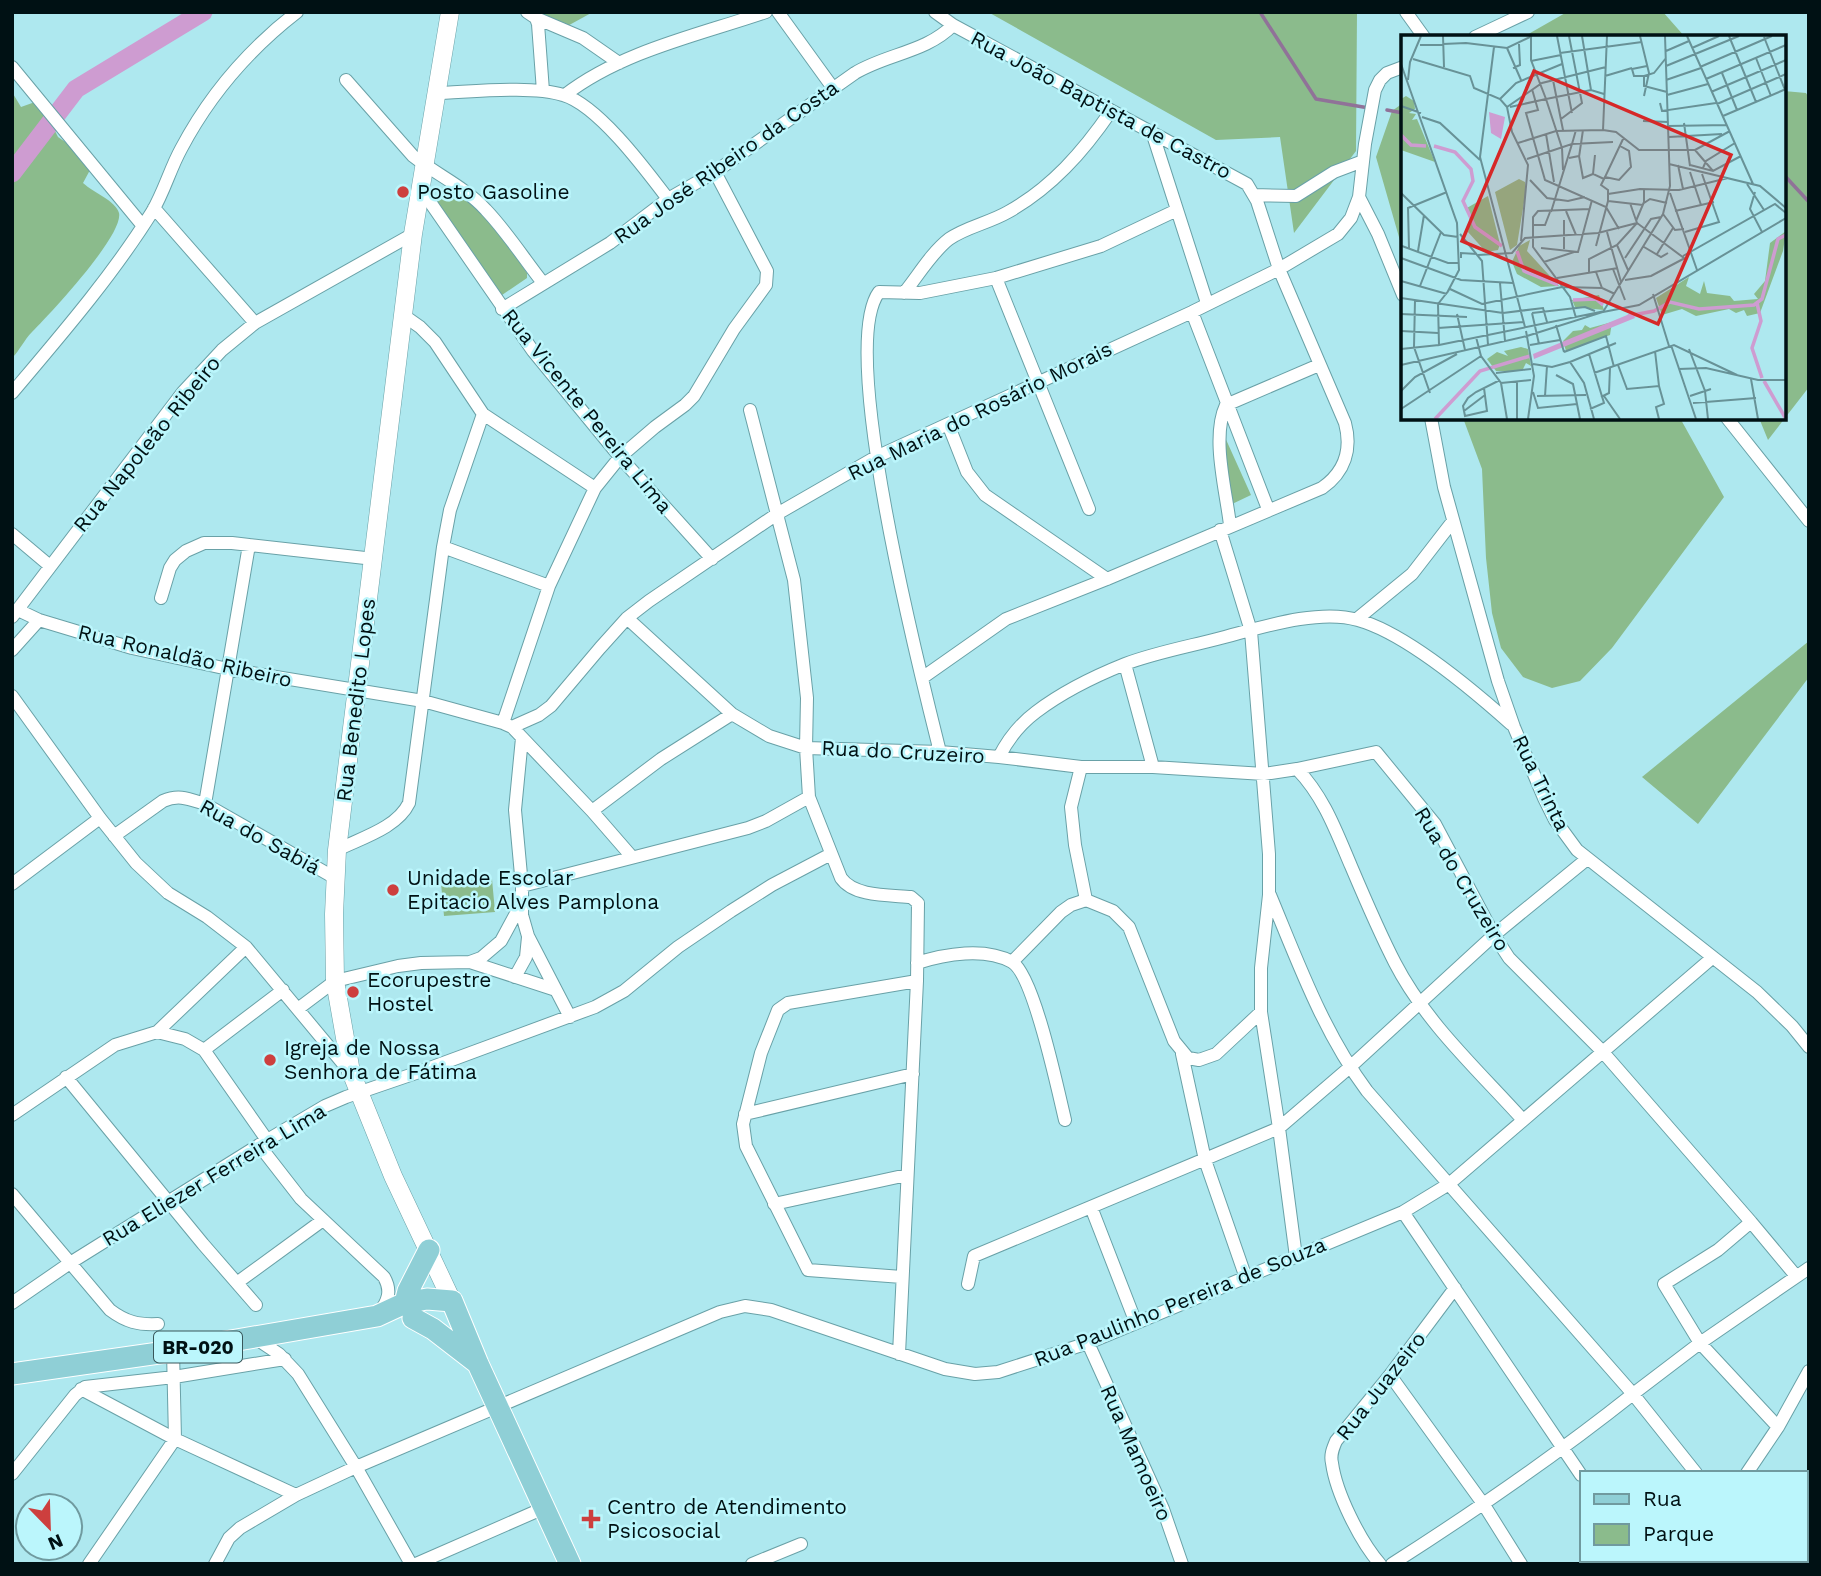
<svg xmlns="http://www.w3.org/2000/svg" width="1821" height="1576" viewBox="0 0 1821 1576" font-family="'Work Sans',sans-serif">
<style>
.green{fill:#8bbb8c}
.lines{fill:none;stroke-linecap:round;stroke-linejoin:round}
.stream{stroke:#907298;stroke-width:3.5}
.river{stroke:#ce9cd1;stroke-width:19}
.minor-casing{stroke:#69a1a7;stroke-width:14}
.secondary-casing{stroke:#69a1a7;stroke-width:19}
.primary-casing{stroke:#fff;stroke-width:23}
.minor{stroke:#fff;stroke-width:12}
.secondary{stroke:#fff;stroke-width:18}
.primary{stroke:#8fcfd6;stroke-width:21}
.poi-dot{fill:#cd3f3e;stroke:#bbf6fc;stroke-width:2.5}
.labels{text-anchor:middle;stroke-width:5;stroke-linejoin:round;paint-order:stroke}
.shield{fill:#bbf6fc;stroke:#38565a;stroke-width:2}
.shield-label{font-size:19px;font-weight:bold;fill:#001114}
.street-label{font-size:21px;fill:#001114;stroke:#bbf6fc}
.poi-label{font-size:21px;fill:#001114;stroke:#bbf6fc;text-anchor:start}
.inset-river{fill:none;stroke:#ce9cd1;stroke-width:3.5}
.inset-road{fill:none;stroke:#689297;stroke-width:2}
.view{fill:#d62828;fill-opacity:0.15;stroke:#d62828;stroke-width:3.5}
.inset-edge{fill:none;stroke:#001114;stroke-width:3.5}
</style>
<rect width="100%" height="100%" fill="#aee8ef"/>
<path class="green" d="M 538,12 L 593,12 L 562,29 Z
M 988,12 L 1357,12 L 1356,151 L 1294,233 L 1280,137 L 1216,140 Z
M 1567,12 L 1663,12 L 1685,37 L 1523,37 Z
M 1784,91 L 1806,93 L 1809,98 L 1809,387 L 1768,440 L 1759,418 L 1784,418 Z
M 12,92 L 21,107 L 35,102 L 49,119 L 58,137 L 74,148 L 90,170 L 83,183 C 94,193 116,201 119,213 C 124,235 49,315 32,332 C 24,340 20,350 12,358 Z
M 1403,103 L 1403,251 L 1376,157 L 1392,111 Z
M 449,186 C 481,201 507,245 527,273 L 527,278 L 502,295 L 438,203 L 438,195 L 442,188 Z
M 1463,418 L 1680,418 L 1724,497 L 1612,648 L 1580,681 L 1552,688 L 1523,677 L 1501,648 L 1492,613 L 1486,558 L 1482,469 Z
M 1219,424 L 1251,495 L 1230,505 Z
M 1809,641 L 1809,677 L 1698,824 L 1642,777 Z
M 492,879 L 495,912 L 444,916 L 441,883 Z"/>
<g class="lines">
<path class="stream" d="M 1260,12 L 1316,99 L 1369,108
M 1387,110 L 1403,113
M 1784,175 L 1809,202"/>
<path class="river" d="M 12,173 L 76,89 L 203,12"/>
<g class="minor-casing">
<path id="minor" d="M 527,12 L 536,18 L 538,24 L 543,91
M 778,12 L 833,88
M 1406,12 L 1424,37
M 536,18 L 583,38 L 619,63
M 1475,37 L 1528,12
M 12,67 L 143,226
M 346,80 L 413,156 C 437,175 465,187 486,210 C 507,232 524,259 543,283
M 435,93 C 470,92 532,85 563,95 C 598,105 646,170 668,199
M 565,95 C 622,51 699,35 766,12
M 1153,135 L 1207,303
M 421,189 L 533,351 L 620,457 L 712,559
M 1254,195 L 1296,196 L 1334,172 L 1363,161
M 1359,197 L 1378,234 L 1403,295
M 154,208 L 255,323
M 996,278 L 1089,509
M 904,293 C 918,276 931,253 949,239 C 966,227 989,223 1008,212 C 1051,188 1083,152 1111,111
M 502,309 L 610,243 L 668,199 L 715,172 L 855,73 C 886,54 927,52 953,25
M 1192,312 L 1268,509
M 403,315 L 420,327 L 435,342 L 483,414 L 595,488
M 12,393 C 61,335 112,276 152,212 C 164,192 170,169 181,149 C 210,94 248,50 297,12
M 750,410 L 794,580 L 807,698 L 806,748 L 809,797 L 841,878 C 854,897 890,895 911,897 L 918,903 L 917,981
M 1431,418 L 1444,487 L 1498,681 L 1514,727 L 1544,798 L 1555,820 L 1577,850 L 1757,992 L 1792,1026 L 1809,1047
M 1727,418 L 1809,521
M 948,424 L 967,472 L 985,495 L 1107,579
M 1230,525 C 1226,490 1211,437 1226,405 L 1319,365
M 12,534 L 50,566
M 443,547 L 549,586
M 161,598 L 170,568 L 175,560 L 186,551 L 204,543 L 232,543 L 374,559
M 18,610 L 39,620 L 132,648 L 228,669 L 423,701 L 503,723 L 512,727 L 592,811 L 632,857
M 12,617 L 183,392 L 222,350 L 255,323 L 413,234
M 627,618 L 732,714 L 769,736 L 806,748 L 940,752 L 999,757 L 1081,767 L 1153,767 L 1264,774 L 1297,769 L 1376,752 L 1435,824 L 1494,935 L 1509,958 L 1602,1051 L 1751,1222 L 1718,1250 L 1664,1284 L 1700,1343 L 1778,1427
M 1357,619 L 1412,574 L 1453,521
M 12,650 L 39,620
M 1125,664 L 1153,767
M 922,678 L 1006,619 L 1107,579 L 1322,488 C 1345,472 1352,449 1345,423 L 1279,269 L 1257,201 L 1247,184 L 953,25 L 935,12
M 12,696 L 100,818 L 136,863 L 168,893 L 207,917 L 246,947 L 350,1072
M 503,723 L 549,586 L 595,488 L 620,457 L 655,427 L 685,405 L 694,396 L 734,329 L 766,285 L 767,271 L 715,172
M 512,727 L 539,715 L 551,706 L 600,648 L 627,618 L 649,601 L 777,514 L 876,457 L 1192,312 L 1279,269 L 1338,234 L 1351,218 L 1359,197 L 1365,144 L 1375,90 L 1380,80 L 1387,73 L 1403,67
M 522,738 L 515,810 L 522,886 L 522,915 L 528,936 L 570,1017
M 940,752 C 921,676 837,348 879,292 L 920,293 L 996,278 L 1101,246 L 1177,210
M 999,757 C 1008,739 1020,724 1036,712 C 1061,693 1095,676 1125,664 C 1154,653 1186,647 1217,639 C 1257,629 1317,608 1358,620 C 1405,633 1474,691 1511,724
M 1081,767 L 1071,807 L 1075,845 L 1086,900
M 1297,769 C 1324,797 1336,831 1351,866 C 1365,899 1379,932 1395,963 C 1426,1023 1478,1070 1523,1120
M 205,804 L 249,545
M 592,811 L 661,759 L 732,714
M 114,836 L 163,801 C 179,794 189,799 205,804 L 335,878
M 337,850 C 361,838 397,828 409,803 L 443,547 L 450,510 L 483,414
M 12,884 L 100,818
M 522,886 L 748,828 L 766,821 L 809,797
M 1270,895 C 1298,962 1323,1032 1367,1091 L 1633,1394 C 1555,1456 1475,1511 1392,1564
M 470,962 L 556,990
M 1012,962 L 1061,912 L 1071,905 L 1086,900 L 1113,911 L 1129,927 L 1174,1041 L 1188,1058 L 1199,1060 L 1216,1054 L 1261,1012
M 917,963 C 945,954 985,947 1012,962 C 1034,975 1058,1091 1065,1120
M 515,977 L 526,957 L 528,937
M 299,1008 L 335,981 L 398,966 L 421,963 L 470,962 L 481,958 L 501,941 L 521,904
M 157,1032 L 185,1039 L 204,1050 L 267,1140
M 204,1050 L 283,990
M 1182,1054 L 1205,1160 L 1246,1278
M 66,1077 L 203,1244 L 256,1305
M 745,1114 L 913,1074
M 12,1115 L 115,1045 L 157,1032 L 246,947
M 259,1145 L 301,1199 L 384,1277 C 392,1291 388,1301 379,1313
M 12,1194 L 110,1310 C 126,1322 138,1325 158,1324
M 774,1204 L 907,1175
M 1091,1207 L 1136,1323
M 1403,1212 L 1581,1475
M 1751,1222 L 1796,1276
M 1296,1257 L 1279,1128 L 1350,1067 L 1494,935 L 1587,859
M 238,1282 L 323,1220
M 968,1284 L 974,1256 L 1279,1128 L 1261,1012 L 1261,968 L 1269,895 L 1269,854 L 1251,631 L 1220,530
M 12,1303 L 70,1263 L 259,1145 L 325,1106 L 346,1097 L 419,1072 L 595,1007 L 624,991 L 678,947 L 731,911 L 772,885 L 831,854
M 255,1338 L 279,1354 L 298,1374 L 356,1467 L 411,1564
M 1088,1343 L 1163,1509 L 1182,1564
M 899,1354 L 917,981 L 788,1003 L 778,1010 L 761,1053 L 743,1124 L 746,1146 L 808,1270 L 902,1277
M 1390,1375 L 1484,1505 L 1521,1564
M 81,1389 L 175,1439 L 296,1495
M 1696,1473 L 1633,1394 L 1700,1343 L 1809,1268
M 1747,1473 L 1778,1427 L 1809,1371
M 12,1474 L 75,1395 L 85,1387 L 174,1377 L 285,1359
M 1805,1556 L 1809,1552
M 1639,1560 L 1642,1564
M 1771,1560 L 1774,1564
M 89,1564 L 175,1439 L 173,1351
M 215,1564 L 229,1538 L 240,1528 L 296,1495 L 356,1467 L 720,1312 L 745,1306 L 771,1310 L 945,1369 L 975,1374 L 998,1372 L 1088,1343 L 1403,1212 L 1449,1184 L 1712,958
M 416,1564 L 544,1508
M 752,1564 L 801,1544
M 1380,1564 C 1360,1541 1336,1493 1332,1463 C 1330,1455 1333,1448 1336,1441 L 1390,1375 L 1455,1288
M 1659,1564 L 1664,1560"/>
</g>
<g class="secondary-casing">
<path id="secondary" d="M 450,12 L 413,234 L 337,850 L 334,914 L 335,981 L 351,1072 L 393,1176 L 452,1301"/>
</g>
<g class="primary-casing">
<path id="primary" d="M 452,1301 L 478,1364 L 570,1564
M 405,1303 L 408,1291 L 429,1250
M 413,1318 L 433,1329 L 477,1363
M 12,1374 L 173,1351 L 377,1316 L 405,1303 L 427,1299 L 452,1301"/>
</g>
<use href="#minor" class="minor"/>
<use href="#secondary" class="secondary"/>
<use href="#primary" class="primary"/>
</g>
<g class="poi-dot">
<circle cx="403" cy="192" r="7"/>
<circle cx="393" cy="890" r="7"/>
<circle cx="353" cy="992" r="7"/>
<circle cx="270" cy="1060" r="7"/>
<path d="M587.5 1508.5h7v7h7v7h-7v7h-7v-7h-7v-7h7z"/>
</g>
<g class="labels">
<rect class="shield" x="154" y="1331.5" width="88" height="31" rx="5"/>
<g class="shield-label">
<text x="198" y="1354">BR-020</text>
</g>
<g class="street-label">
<text transform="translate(1101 105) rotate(28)" y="7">Rua João Baptista de Castro</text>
<text transform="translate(726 162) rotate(-35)" y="7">Rua José Ribeiro da Costa</text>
<text transform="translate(587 411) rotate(51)" y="7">Rua Vicente Pereira Lima</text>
<text transform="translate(980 411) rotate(-26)" y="7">Rua Maria do Rosário Morais</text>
<text transform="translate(147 444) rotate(-51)" y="7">Rua Napoleão Ribeiro</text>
<text transform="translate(185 656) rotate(13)" y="7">Rua Ronaldão Ribeiro</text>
<text transform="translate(356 700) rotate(-83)" y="7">Rua Benedito Lopes</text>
<text transform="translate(903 752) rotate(3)" y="7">Rua do Cruzeiro</text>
<text transform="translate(1541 783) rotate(64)" y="7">Rua Trinta</text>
<text transform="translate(260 837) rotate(29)" y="7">Rua do Sabiá</text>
<text transform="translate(1462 879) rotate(59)" y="7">Rua do Cruzeiro</text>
<text transform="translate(214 1175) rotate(-31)" y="7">Rua Eliezer Ferreira Lima</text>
<text transform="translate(1180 1302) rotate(-22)" y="7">Rua Paulinho Pereira de Souza</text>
<text transform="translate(1381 1386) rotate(-52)" y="7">Rua Juazeiro</text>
<text transform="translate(1136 1453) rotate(66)" y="7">Rua Mamoeiro</text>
</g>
<g class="poi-label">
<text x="417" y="199">Posto Gasoline</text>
<text x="407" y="885">Unidade Escolar<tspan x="407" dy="24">Epitacio Alves Pamplona</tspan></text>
<text x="367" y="987">Ecorupestre<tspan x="367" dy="24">Hostel</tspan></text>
<text x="284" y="1055">Igreja de Nossa<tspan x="284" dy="24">Senhora de Fátima</tspan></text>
<text x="607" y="1514">Centro de Atendimento<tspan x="607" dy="24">Psicosocial</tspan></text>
</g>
</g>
<g transform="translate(1401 35)">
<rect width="385" height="385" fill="#aee8ef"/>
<path d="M 5,61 L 13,66 L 14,74 L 8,78 L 15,79 L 11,85 L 16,84 L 34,127 L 0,115 L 0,64 ZM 118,144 L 124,147 L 125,155 L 116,210 L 109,215 L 94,157 ZM 87,161 L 99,209 L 97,215 L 85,217 L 67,197 L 70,183 L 64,174 ZM 385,196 L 382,216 L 359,278 L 346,281 L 343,275 L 335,278 L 328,274 L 295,281 L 281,274 L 261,280 L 255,263 L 288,242 L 285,251 L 299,259 L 303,246 L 306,258 L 329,261 L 333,266 L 357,264 L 353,259 L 364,246 L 369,208 ZM 129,205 L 126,216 L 158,251 L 140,252 L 116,239 L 111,227 L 118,211 ZM 198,260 L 203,275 L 174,272 L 171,265 ZM 211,287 L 209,300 L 165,316 L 162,306 L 172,296 L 181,295 L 184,290 L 189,293 ZM 120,312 L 127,314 L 130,331 L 125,328 L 121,336 L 95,336 L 86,324 L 96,317 L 107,321 L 103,316 Z" fill="#8bbb8c"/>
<path d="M 88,77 L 104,82 L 100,104 L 90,98 ZM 231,278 L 234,283 L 133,324 L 132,319 Z" fill="#ce9cd1"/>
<path class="inset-river" d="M 0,100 L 10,110 L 25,111M 33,111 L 54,117 L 70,134 L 72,146 L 62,166 L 74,192 L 101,211M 116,216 L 123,236 L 157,250M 172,265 L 195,264 L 202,270M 356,268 L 360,286 L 351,313 L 361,343M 227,281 L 253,276 L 269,267 L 298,274 L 353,270 L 361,264 L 377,204 L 385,200M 363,346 L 385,384M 34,384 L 79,336 L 129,321"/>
<path class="inset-road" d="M 42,1 L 43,32M 156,1 L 171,78M 181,1 L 190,55M 239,1 L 248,38 L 243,61M 286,1 L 352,149M 328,1 L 355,67M 363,2 L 384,55M 19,10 L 65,8 L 106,13 L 131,1M 93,12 L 79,122 L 124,292M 106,13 L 120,45M 291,13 L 318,1M 265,16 L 288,6M 159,18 L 241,7M 265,23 L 253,38 L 243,41 L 243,51 L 266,57M 355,23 L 370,61M 12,24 L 69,41 L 73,53 L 99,64 L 106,72 L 111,97 L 127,130 L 120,206M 130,26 L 160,20M 0,29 L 56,188 L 58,235 L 46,258M 265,31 L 338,1M 299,32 L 371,1M 112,33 L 119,30 L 118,9M 321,38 L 336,75M 204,41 L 231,33M 243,41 L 233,41 L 231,34 L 246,31M 305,44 L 385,10M 7,45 L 9,27 L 20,1M 152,45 L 162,95M 265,45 L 300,33M 131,54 L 137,75 L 125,78 L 144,145 L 205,172 L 218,194M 310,57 L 385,25M 266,60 L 307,49M 99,64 L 115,48 L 161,29M 259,68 L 261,76 L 315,68M 316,69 L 385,39M 0,71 L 20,78M 106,72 L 141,48 L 205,32M 109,72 L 145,64 L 130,25 L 130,2M 322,81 L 385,54M 21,82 L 39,88 L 79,125M 160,84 L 181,68 L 168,1M 242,86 L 267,87M 283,88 L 289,131M 267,91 L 326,90M 202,95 L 206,1M 145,99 L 153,147M 268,102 L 321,99M 117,108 L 155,96 L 202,95 L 215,97 L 238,115 L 294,115 L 329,96M 219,111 L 228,116 L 230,132 L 218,145 L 204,142 L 223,102M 294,115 L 312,136M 194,120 L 192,139 L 203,144M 178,122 L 182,95M 168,123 L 178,121 L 182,143 L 192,139M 126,124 L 171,109 L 175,95M 268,129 L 359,151 L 385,173M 277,130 L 282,154M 289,130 L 312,136 L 340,121M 302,133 L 305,126 L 334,108M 162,135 L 161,113 L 145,64 L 190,55 L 203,59M 289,137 L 300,170M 129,145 L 146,163 L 167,166 L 184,162M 346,149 L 363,175M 354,157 L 349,174 L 361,197M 0,158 L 43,200 L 57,202M 269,158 L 296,235M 207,159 L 239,154 L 278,155 L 327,143M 207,166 L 242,170M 229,168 L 236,188 L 283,223M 243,168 L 249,164 L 266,168M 165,176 L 175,200M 274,176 L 313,167M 150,177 L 171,109 L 212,107M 262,179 L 274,195 L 283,194M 235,186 L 243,167 L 243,154M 132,190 L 144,190 L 149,177M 206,197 L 220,247M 284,197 L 318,187 L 301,139M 59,199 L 81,226 L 87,310M 216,210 L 227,235M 1,211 L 47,228 L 58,228M 195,211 L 207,166 L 207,155 L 200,150 L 204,142M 243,212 L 260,222 L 267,218M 8,213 L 7,173 L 46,157M 140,213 L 177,217 L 191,165M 163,214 L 163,185M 17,216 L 23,180M 256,219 L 272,193M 77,220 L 111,218 L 124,203 L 197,198 L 236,188M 282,221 L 374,169 L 385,178M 0,223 L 60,245 L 112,248M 60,223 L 60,218 L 76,219M 224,223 L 250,184 L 260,182M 143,227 L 173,217M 212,234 L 224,265M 195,237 L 201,253 L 214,259M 188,238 L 188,224 L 216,210 L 236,188M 156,243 L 217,233M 224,245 L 250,241 L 284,223M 0,246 L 46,259M 99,248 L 104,306M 19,251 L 40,197M 49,254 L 81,269 L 161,252 L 201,253M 48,255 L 37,269 L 38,310 L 204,276M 252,259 L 268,311M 0,263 L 102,278 L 142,273 L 146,287M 14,265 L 13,312 L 29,358M 202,277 L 238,270 L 385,183M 131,278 L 184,272 L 194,276M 131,278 L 138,309M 0,279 L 66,282M 56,279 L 64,315M 175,283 L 169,262 L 132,212 L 132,182 L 137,176 L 189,174M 155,290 L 163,317M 37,293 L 123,287M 0,296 L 37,298M 125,296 L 133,341 L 127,384M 126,301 L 202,277 L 262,179 L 269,151 L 264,1M 75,302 L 80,321 L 100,348 L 106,384M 129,310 L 159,305M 270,310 L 295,384M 0,314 L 38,310M 288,314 L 304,356 L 307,384M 254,316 L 258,351M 163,317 L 205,301 L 213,332M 188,319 L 203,368 L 189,374M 169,327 L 183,348 L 193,384M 132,329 L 151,332 L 169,327 L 215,308M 0,330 L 126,301M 217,330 L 226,354 L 258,351 L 263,369 L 255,372 L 258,384M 278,334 L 305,333 L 357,345 L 385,345M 95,338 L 130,334M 193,338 L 273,310 L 336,340M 155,340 L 172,349 L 179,384M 350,344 L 357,384M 116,346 L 116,384M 100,348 L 130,345M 83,353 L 86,376 L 64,381 L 62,371 L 67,363 L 75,357 L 99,345M 0,356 L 14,342 L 56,319M 132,357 L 137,373 L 176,369M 136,361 L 185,360M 144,361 L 146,331M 203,361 L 219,384M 289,361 L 310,354M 200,362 L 208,358 L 209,333M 292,368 L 355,363M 0,374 L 80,321M 63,376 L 84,360"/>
<path class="view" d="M 133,36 L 330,120 L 257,289 L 61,206 Z"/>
<rect width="385" height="385" class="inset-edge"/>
</g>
<rect width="1821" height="1576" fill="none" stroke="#001114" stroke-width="28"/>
<rect x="1580" y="1471" width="228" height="91" fill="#bbf6fc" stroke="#709a9f" stroke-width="2"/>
<rect x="1594" y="1494" width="35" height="10" fill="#8fcfd6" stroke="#709a9f" stroke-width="2"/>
<text x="1643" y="1506" font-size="21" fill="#001114">Rua</text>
<rect x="1594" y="1524" width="35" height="21" fill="#8bbb8c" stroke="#709a9f" stroke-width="2"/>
<text x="1643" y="1541" font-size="21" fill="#001114">Parque</text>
<g transform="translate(49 1527) rotate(157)"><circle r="33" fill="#bbf6fc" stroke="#709a9f" stroke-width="2"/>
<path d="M0-5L12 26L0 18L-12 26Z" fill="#cd3f3e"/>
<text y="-10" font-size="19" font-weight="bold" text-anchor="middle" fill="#001114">N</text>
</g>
</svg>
